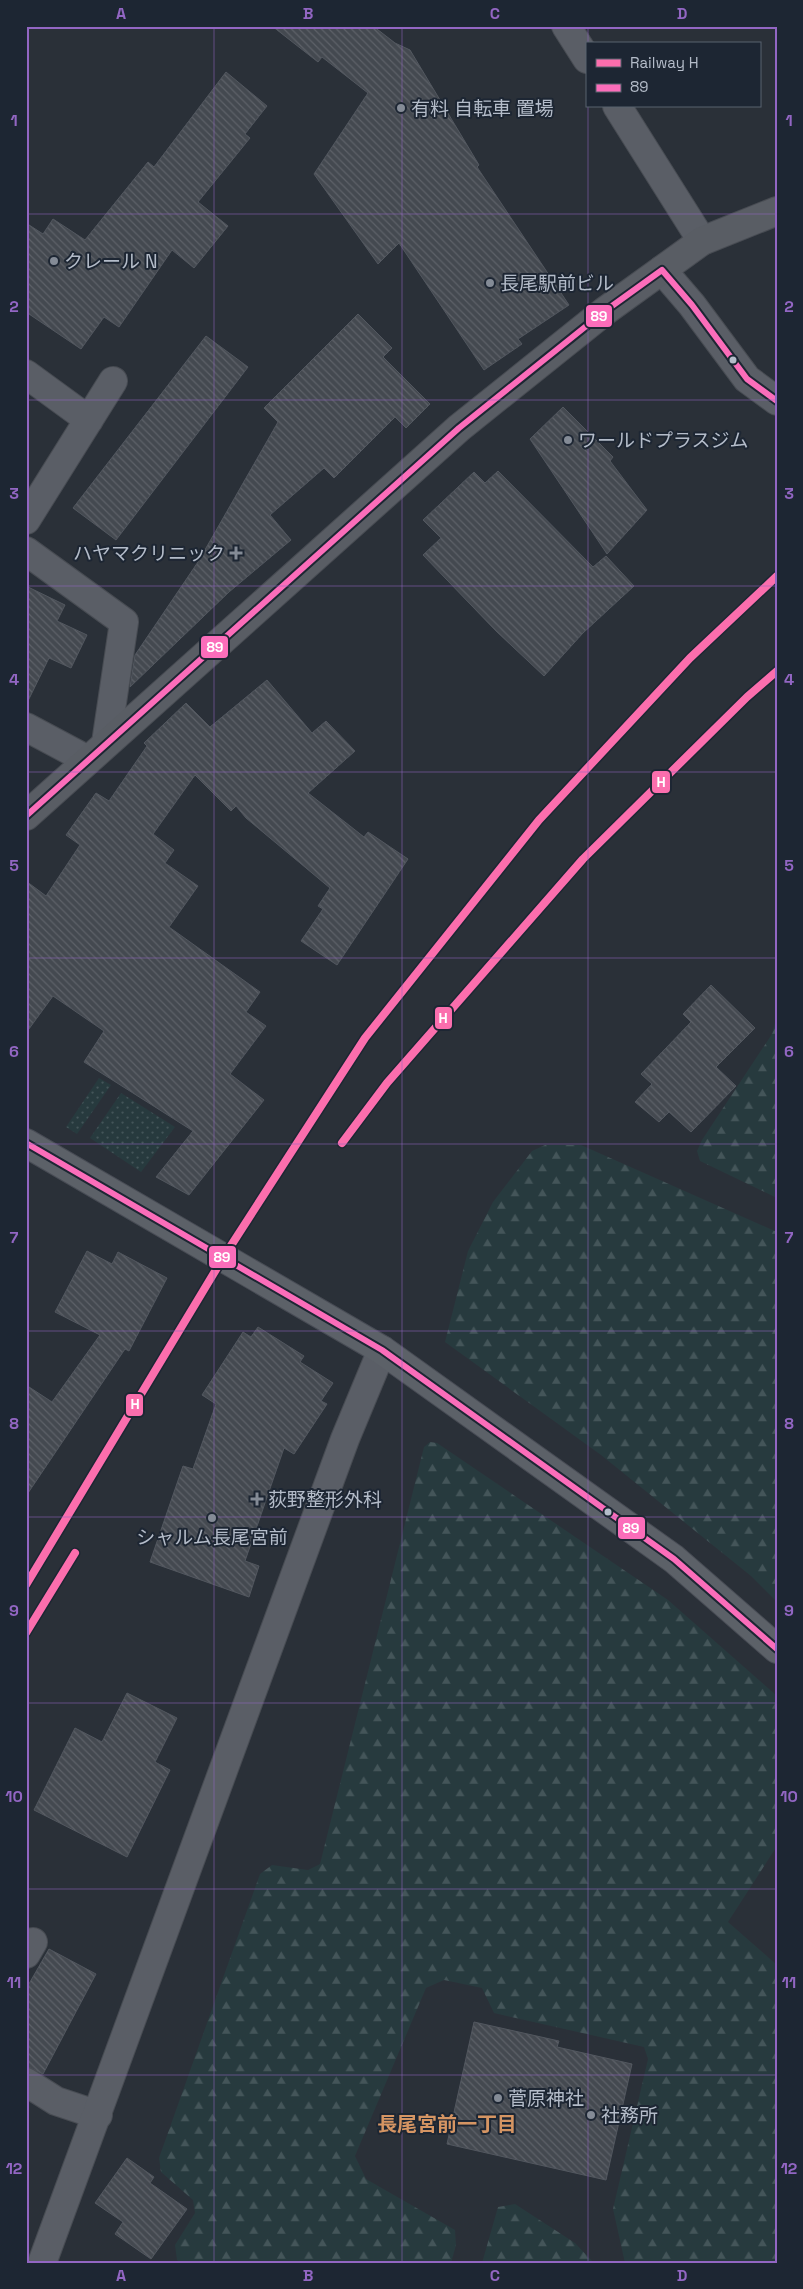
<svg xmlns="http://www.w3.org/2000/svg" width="803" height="2289" viewBox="0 0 803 2289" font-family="'Space Grotesk','Noto Sans JP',sans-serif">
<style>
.forest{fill:url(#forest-firs)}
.garden{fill:url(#garden-dots)}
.building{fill:url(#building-back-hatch);stroke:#52575f}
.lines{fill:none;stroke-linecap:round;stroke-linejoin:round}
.pedestrian-casing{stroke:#484c53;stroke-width:30}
.minor-casing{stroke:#484c53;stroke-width:30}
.tertiary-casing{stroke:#484c53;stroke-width:30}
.secondary-casing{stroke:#484c53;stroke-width:30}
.primary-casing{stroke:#484c55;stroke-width:30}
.pedestrian{stroke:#5a5e66;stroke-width:28}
.minor{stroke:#5a5e66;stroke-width:28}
.tertiary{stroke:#5a5e66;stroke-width:28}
.secondary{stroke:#595d64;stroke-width:28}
.primary{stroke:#5c6168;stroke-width:28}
.bus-1-casing{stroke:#1d2633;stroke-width:10}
.bus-1{stroke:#fb6dba;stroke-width:6}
.rail-1-casing{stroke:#1d2633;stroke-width:11}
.rail-1{stroke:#fb6ead;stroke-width:8}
.grid{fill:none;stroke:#9266c3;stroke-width:1;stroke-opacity:0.55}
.poi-dot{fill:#848b96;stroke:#1d2633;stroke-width:2}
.bus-dot{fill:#b4bcc9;stroke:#1d2633;stroke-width:2}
.labels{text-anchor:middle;stroke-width:4;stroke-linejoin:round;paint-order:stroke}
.poi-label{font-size:19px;fill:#b4bcc9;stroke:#1d2633;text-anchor:start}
.neighbourhood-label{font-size:20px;font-weight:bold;fill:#d59563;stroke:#1d2633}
.line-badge{stroke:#1d2633;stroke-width:2}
.badge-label{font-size:14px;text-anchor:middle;font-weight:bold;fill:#fff}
.neatline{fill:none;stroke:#9266c3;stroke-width:2}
.grid-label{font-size:16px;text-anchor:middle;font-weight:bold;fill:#9266c3}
</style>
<defs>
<pattern id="forest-firs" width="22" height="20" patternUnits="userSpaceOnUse" patternTransform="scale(1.25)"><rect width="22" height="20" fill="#273a3e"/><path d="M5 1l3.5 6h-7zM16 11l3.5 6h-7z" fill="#445559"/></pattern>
<pattern id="garden-dots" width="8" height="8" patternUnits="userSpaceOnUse" patternTransform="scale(1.25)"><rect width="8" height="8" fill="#273a3e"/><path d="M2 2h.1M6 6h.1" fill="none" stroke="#445559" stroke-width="1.8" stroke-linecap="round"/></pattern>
<pattern id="building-back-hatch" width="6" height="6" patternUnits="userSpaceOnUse" patternTransform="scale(1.25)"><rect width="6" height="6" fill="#444950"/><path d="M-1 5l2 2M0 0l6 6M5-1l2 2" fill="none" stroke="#5d6168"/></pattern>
</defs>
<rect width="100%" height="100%" fill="#2a3038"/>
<path class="forest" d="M 777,1015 L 777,1198 L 700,1161 L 697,1151 L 702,1140 L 772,1034 Z
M 545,1145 L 581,1145 L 777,1232 L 777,1602 L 751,1576 L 601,1455 L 445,1342 L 468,1251 L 493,1202 L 532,1151 Z
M 430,1442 L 437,1443 L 668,1600 L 777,1696 L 777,1846 L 728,1922 L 777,1965 L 777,2263 L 625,2263 L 613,2209 L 648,2059 L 644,2047 L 494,2013 L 482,1988 L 444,1980 L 426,1988 L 355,2156 L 366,2179 L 455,2230 L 456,2245 L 451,2263 L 181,2263 L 177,2260 L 175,2245 L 195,2213 L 193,2200 L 161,2172 L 159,2158 L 260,1874 L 272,1865 L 308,1870 L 320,1864 L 424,1447 Z
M 515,2204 L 575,2243 L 594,2263 L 482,2263 L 498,2207 Z"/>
<path class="garden" d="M 99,1078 L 111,1085 L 77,1134 L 66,1127 Z
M 121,1093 L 175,1127 L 141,1172 L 90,1138 Z"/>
<path class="building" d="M 272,26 L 373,26 L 395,43 L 410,50 L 479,165 L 477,167 L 569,305 L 518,339 L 522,344 L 484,370 L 399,243 L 378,264 L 314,174 L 368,93 L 322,57 L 318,62 Z
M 226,72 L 267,106 L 245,134 L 250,138 L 198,202 L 228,226 L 194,268 L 172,250 L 119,327 L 104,317 L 81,349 L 26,312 L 26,223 L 43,234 L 53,219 L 85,240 L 148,162 L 154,167 Z
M 358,314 L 392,348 L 383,357 L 430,404 L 406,428 L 395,417 L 334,478 L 324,468 L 270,515 L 291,540 L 229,592 L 130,687 L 135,655 L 198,562 L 278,422 L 264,408 Z
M 206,336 L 248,367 L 116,540 L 73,508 Z
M 563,407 L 613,457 L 610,461 L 647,510 L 607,554 L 530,439 Z
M 498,471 L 593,567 L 606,556 L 634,586 L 583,633 L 544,676 L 496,631 L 423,555 L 441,538 L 423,520 L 474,472 L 485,483 Z
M 26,586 L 65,605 L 57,621 L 87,635 L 71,668 L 49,658 L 26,705 Z
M 267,680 L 312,733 L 326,721 L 355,751 L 308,793 L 364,837 L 368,832 L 408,859 L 337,965 L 301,941 L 323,909 L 318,906 L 330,888 L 246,818 L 236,806 L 231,811 L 195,775 L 153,834 L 174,850 L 165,863 L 198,886 L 169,927 L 260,992 L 246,1012 L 266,1026 L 230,1074 L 264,1100 L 189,1195 L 156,1177 L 193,1131 L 84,1062 L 104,1031 L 53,996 L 26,1033 L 26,881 L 46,896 L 80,845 L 66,835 L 96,793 L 109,801 L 147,746 L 144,743 L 186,703 L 210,727 Z
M 711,985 L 755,1028 L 716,1067 L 736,1086 L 691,1132 L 669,1112 L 659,1122 L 635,1102 L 652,1084 L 641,1074 L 691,1022 L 683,1014 Z
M 87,1251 L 112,1264 L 118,1252 L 167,1278 L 129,1351 L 125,1349 L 26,1496 L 26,1385 L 52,1402 L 100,1335 L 55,1312 Z
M 258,1327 L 304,1356 L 300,1362 L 333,1383 L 321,1401 L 327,1404 L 294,1454 L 284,1448 L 245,1561 L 259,1566 L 249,1597 L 150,1562 L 183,1466 L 193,1469 L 216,1404 L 202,1395 L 243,1332 L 251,1337 Z
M 127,1693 L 177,1718 L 155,1762 L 170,1770 L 127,1857 L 34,1810 L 75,1728 L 102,1742 Z
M 49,1949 L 96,1974 L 43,2074 L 26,2066 L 26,1989 Z
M 474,2022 L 559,2041 L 557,2047 L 632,2064 L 606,2180 L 447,2144 Z
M 127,2158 L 154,2177 L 150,2183 L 187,2209 L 151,2259 L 115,2234 L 123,2222 L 95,2203 Z"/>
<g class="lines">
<g class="pedestrian-casing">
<path id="pedestrian" d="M 26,727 L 88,760"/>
</g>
<g class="minor-casing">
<path id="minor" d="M 566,26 L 587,59
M 617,106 L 702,241
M 26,374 L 89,420
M 26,520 L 113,381
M 26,551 L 124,622 L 106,743
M 26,1954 L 33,1942
M 26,2082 L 56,2101 L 98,2115"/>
</g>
<g class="tertiary-casing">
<path id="tertiary" d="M 662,270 L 692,305 L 747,379 L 777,401
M 42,2263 L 345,1439 L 382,1350"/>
</g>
<g class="secondary-casing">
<path id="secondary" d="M 26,816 L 459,428 L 605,311 L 702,241 L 777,211"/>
</g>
<g class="primary-casing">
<path id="primary" d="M 26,1143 L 382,1350 L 674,1559 L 777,1649"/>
</g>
<use href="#pedestrian" class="pedestrian"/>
<use href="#minor" class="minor"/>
<use href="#tertiary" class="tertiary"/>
<use href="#secondary" class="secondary"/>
<use href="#primary" class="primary"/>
<g class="bus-1-casing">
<path id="bus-1" d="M 26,816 L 459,428 L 605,311 L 662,270 L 692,305 L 747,379 L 777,401
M 26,1143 L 382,1350 L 674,1559 L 777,1649"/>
</g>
<use href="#bus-1" class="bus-1"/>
<g class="rail-1-casing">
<path id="rail-1" d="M 342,1143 L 387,1083 L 583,859 L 747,697 L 777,671
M 26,1585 L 223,1258 L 365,1038 L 539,820 L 690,658 L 777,576
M 26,1633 L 75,1553"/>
</g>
<use href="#rail-1" class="rail-1"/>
</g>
<path class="grid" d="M 214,26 L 214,2263M 402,26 L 402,2263M 588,26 L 588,44M 588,106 L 588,2263M 26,214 L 777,214M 26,400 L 777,400M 26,586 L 777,586M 26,772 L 777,772M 26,958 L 777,958M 26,1144 L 777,1144M 26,1331 L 777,1331M 26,1517 L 777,1517M 26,1703 L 777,1703M 26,1889 L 777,1889M 26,2075 L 777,2075"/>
<g class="poi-dot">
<circle cx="401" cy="108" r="5"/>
<circle cx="54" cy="261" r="5"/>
<circle cx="490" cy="283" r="5"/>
<circle cx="568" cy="440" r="5"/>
<path d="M233.5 545.5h5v5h5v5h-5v5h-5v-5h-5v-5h5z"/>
<path d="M254.5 1491.5h5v5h5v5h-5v5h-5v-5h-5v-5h5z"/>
<circle cx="212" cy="1518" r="5"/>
<circle cx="498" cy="2098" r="5"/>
<circle cx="591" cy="2115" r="5"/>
</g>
<g class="bus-dot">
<circle cx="733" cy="360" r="4.5"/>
<circle cx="608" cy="1512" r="4.5"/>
</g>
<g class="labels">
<g class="poi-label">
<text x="411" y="115">有料 自転車 置場</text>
<text x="64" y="268">クレール N</text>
<text x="500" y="290">長尾駅前ビル</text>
<text x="578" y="447">ワールドプラスジム</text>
<text x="225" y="560" text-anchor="end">ハヤマクリニック</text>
<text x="268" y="1506">荻野整形外科</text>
<text x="212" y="1544" text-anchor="middle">シャルム長尾宮前</text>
<text x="508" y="2105">菅原神社</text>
<text x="601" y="2122">社務所</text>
</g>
<g class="neighbourhood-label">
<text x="447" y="2131">長尾宮前一丁目</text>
</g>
</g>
<g class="line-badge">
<rect x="585" y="304" width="28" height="24" rx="5" fill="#fb6dba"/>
<rect x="200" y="635" width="29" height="24" rx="5" fill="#fb6dba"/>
<rect x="651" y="770" width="20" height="24" rx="5" fill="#fb6ead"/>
<rect x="434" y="1006" width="19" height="24" rx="5" fill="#fb6ead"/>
<rect x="208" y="1245" width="29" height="24" rx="5" fill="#fb6dba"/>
<rect x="125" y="1393" width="19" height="24" rx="5" fill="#fb6ead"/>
<rect x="617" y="1516" width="29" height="24" rx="5" fill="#fb6dba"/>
</g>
<g class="badge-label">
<text x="599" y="321">89</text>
<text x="215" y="652">89</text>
<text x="661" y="787">H</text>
<text x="443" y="1023">H</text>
<text x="222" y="1262">89</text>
<text x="135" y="1409">H</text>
<text x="631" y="1533">89</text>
</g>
<rect width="803" height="2289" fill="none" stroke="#1d2633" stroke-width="55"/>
<rect x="586" y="42" width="175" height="65" fill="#1d2633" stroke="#59626f"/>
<rect x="596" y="59" width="25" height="8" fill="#fb6ead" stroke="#59626f"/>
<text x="630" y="68" font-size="15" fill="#b4bcc9">Railway H</text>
<rect x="596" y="84" width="25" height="8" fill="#fb6dba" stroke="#59626f"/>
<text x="630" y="92" font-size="15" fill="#b4bcc9">89</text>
<rect x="28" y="28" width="748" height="2234" class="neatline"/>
<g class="grid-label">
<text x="121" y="19">A</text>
<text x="308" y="19">B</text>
<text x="495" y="19">C</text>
<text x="682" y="19">D</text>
<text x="14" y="126">1</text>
<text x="789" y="126">1</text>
<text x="14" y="312">2</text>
<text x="789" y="312">2</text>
<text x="14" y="499">3</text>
<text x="789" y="499">3</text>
<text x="14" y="685">4</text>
<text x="789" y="685">4</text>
<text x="14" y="871">5</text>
<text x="789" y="871">5</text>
<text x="14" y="1057">6</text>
<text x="789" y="1057">6</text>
<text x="14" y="1243">7</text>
<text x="789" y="1243">7</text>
<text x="14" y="1429">8</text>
<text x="789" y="1429">8</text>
<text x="14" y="1616">9</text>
<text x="789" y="1616">9</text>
<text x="14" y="1802">10</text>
<text x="789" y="1802">10</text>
<text x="14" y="1988">11</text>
<text x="789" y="1988">11</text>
<text x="14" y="2174">12</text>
<text x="789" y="2174">12</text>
<text x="121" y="2281">A</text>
<text x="308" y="2281">B</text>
<text x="495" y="2281">C</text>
<text x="682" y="2281">D</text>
</g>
</svg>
